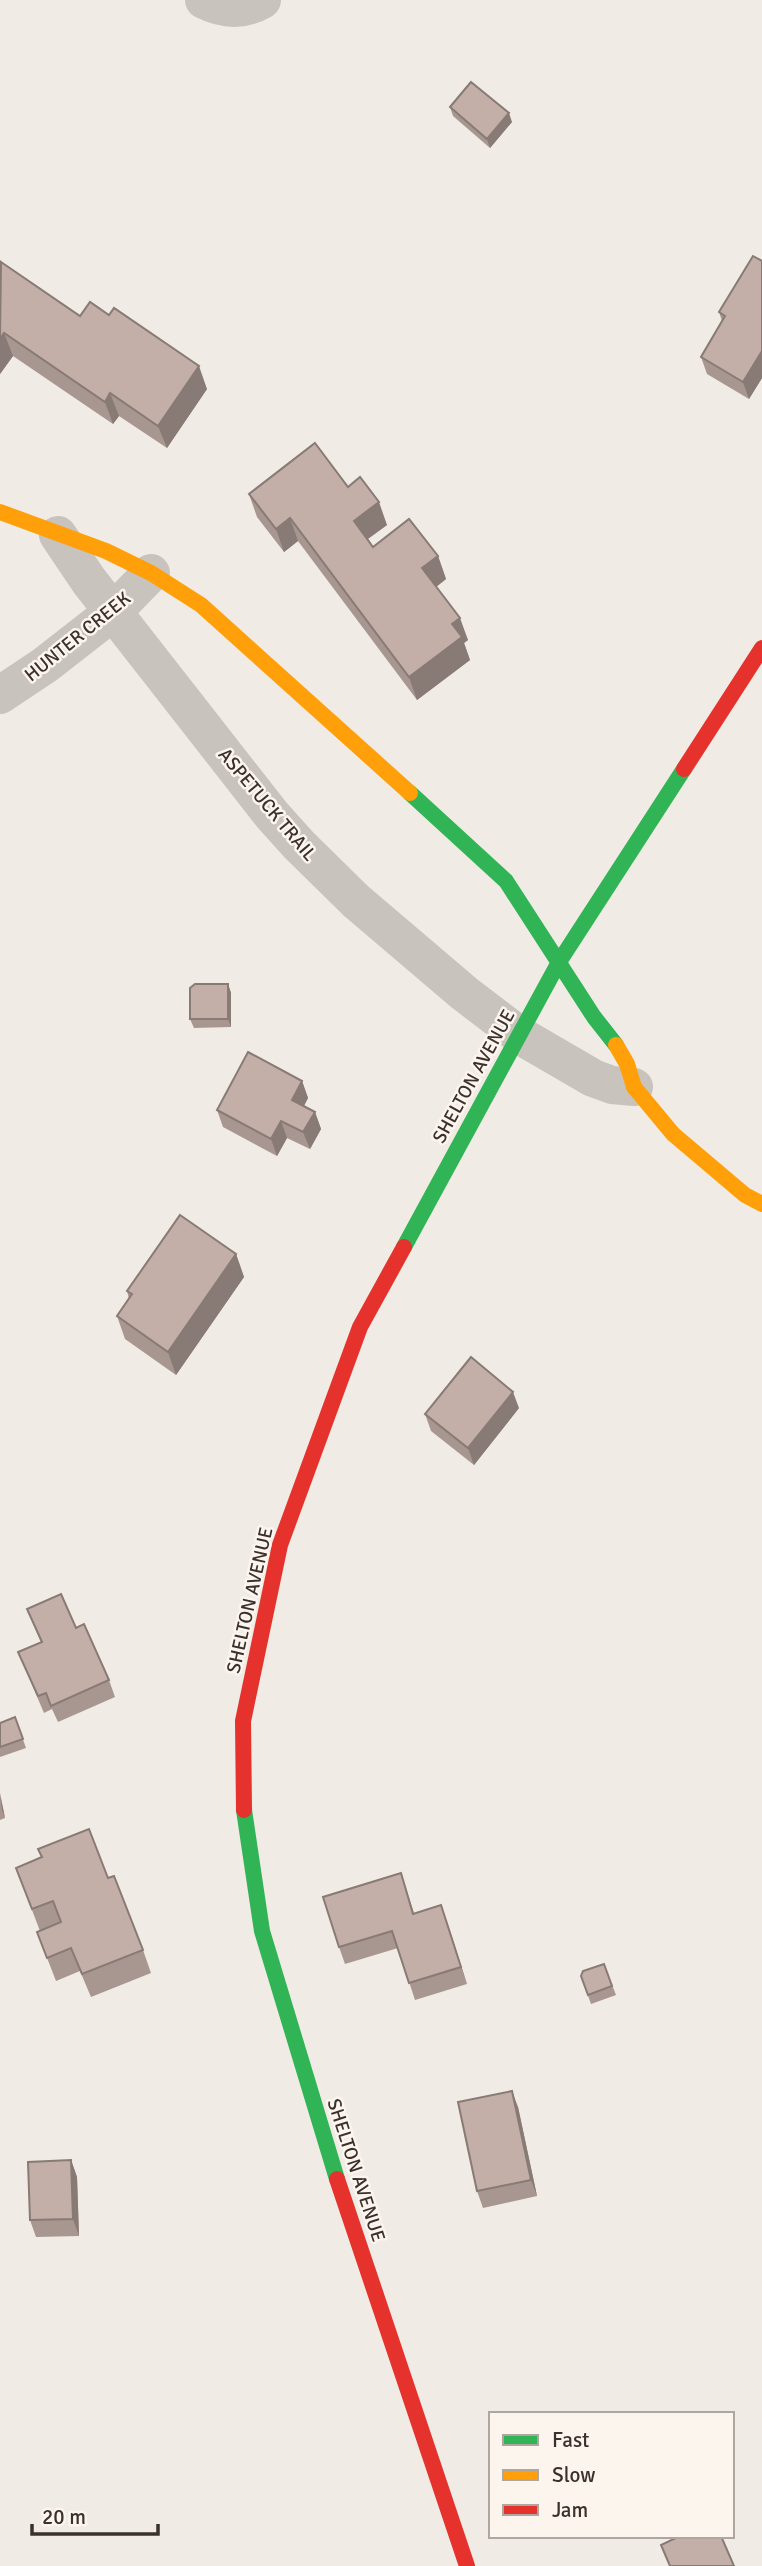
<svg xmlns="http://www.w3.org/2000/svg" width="762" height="2566" viewBox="0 0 762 2566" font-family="Signika,sans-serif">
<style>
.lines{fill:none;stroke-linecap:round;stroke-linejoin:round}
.street{stroke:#c9c3be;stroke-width:38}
.fast{stroke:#30b455;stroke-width:16}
.slow{stroke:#ff9f0a;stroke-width:16}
.jam{stroke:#e5322d;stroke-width:16}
.wall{fill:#a89690}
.shaded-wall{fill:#887a75}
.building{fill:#c3afa7;stroke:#887a75;stroke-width:2}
.labels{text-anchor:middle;stroke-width:5;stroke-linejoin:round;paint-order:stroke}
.street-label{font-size:19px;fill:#3b302b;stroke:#fbf5ee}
</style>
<rect width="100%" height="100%" fill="#f0ebe5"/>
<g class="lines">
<path class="street" d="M 204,0 C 224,10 243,11 262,0
M 58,535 L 89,581 L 272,815 L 299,845 L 356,901 L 464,993 L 519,1035 L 593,1078 L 612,1085 L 634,1087
M 0,695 L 45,665 L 113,612 L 151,573"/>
<path class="fast" d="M 410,793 L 506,881 L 594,1017 L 616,1045
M 404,1247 L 559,962 L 684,769
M 244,1810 L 262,1931 L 337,2179"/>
<path class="slow" d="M 0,512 L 106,551 L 151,573 L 201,605 L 410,793
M 616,1045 L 627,1064 L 634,1087 L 673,1134 L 745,1195 L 762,1204"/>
<path class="jam" d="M 684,769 L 762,648
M 244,1810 L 243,1721 L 280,1545 L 360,1327 L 404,1247
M 337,2179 L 467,2566"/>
</g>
<path class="wall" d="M 450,107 L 512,122 L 490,148 L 453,116 Z
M 762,261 L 762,378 L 749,399 L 707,374 L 701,357 L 722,321 L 719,312 Z
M 0,263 L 80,316 L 207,389 L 167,448 L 119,416 L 113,424 L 13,356 L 0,374 Z
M 348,487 L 387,525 L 368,539 L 373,547 L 438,556 L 446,579 L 436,587 L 468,640 L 464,643 L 470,660 L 417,700 L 298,541 L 284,552 L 257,517 L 249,494 Z
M 228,984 L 231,993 L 231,1027 L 194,1028 L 190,1019 Z
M 302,1081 L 308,1098 L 304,1106 L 315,1112 L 321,1129 L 310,1149 L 287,1138 L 277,1156 L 223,1127 L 217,1110 Z
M 236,1254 L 244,1277 L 176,1375 L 125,1339 L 117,1316 L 129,1299 L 127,1291 Z
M 519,1408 L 474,1465 L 431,1431 L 425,1414 Z
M 27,1609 L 76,1628 L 109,1680 L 115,1697 L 58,1722 L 52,1709 L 44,1713 L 18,1652 L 41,1642 Z
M 15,1717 L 26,1748 L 0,1757 L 0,1723 Z
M 0,1793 L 5,1818 L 0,1820 Z
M 16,1868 L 108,1878 L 143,1950 L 151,1973 L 91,1997 L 80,1971 L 56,1981 L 37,1932 L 40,1931 Z
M 401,1873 L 414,1913 L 447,1922 L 467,1984 L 415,2000 L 398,1948 L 345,1964 L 339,1947 Z
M 604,1964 L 616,1995 L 591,2004 L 581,1976 Z
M 518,2107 L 537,2196 L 483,2208 L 477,2191 Z
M 71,2160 L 77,2177 L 79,2236 L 36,2237 L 30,2220 Z"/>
<path class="shaded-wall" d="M 509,113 L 512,122 L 490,148 L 487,139 Z
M 4,333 L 13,356 L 0,374 L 0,339 Z
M 762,351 L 762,378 L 749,399 L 743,382 Z
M 199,366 L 207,389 L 167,448 L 158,426 Z
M 110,393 L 119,416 L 113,424 L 105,402 Z
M 379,502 L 387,525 L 362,543 L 354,521 Z
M 290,518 L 298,541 L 284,552 L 276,529 Z
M 438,556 L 446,579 L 431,591 L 422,568 Z
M 460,618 L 468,640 L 464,643 L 470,660 L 417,700 L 409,677 L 452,624 Z
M 228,984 L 231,993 L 231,1027 L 228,1019 Z
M 302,1081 L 308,1098 L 298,1117 L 292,1100 Z
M 315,1112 L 321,1129 L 310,1149 L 303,1132 Z
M 281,1121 L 287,1138 L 277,1156 L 271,1139 Z
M 236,1254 L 244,1277 L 176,1375 L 168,1352 Z
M 513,1392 L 519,1408 L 474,1465 L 468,1448 Z
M 0,1793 L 0,1794 L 5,1818 L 2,1810 Z
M 441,1905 L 447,1922 L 467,1984 L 461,1967 Z
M 512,2091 L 518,2107 L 537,2196 L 531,2180 Z
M 71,2160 L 77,2177 L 79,2236 L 73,2219 Z"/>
<path class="building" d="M 471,82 L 509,113 L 487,139 L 450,107 Z
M 753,256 L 762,261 L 762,351 L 743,382 L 701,357 L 725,316 L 719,312 Z
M 1,262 L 80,316 L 90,302 L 109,315 L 114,308 L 199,366 L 158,426 L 110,393 L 105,402 L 4,333 L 0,339 Z
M 315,443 L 348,487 L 360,477 L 379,502 L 354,521 L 373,547 L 409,519 L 438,556 L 422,568 L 460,618 L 452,624 L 462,637 L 409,677 L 290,518 L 276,529 L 249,494 Z
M 195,984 L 228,984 L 228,1019 L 190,1019 L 190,988 Z
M 248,1052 L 302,1081 L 292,1100 L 315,1112 L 303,1132 L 281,1121 L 271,1139 L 217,1110 Z
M 180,1215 L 236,1254 L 168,1352 L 117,1316 L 132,1294 L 127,1291 Z
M 471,1357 L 513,1392 L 468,1448 L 425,1414 Z
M 61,1594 L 76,1628 L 84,1624 L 109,1680 L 51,1706 L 46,1693 L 38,1696 L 18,1652 L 42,1642 L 27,1609 Z
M 15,1717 L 23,1739 L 0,1747 L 0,1723 Z
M 89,1829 L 108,1878 L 114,1876 L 143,1950 L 82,1974 L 71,1948 L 47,1958 L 37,1932 L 61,1922 L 53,1901 L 32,1909 L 16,1868 L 42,1857 L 38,1849 Z
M 401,1873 L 413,1914 L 441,1905 L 461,1967 L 409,1983 L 392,1931 L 339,1947 L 323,1897 Z
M 604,1964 L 612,1986 L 588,1995 L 581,1976 L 583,1971 Z
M 512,2091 L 531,2180 L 477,2191 L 458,2102 Z
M 71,2160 L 73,2219 L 30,2220 L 28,2162 Z
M 680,2536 L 721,2536 L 734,2566 L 670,2566 L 661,2545 Z"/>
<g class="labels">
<g class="street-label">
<text transform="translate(77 636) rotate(-39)" y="7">HUNTER CREEK</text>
<text transform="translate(268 804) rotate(50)" y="7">ASPETUCK TRAIL</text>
<text transform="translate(473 1076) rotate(-61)" y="7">SHELTON AVENUE</text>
<text transform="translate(249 1600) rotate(-77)" y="7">SHELTON AVENUE</text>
<text transform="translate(357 2170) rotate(72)" y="7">SHELTON AVENUE</text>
</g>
</g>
<rect x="489" y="2412" width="245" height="126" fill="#fbf5ee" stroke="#aea6a0" stroke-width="2"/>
<rect x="503" y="2435" width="35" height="10" fill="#30b455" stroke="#aea6a0" stroke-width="2"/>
<text x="552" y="2447" font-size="21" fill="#3b302b">Fast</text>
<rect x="503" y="2470" width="35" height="10" fill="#ff9f0a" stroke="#aea6a0" stroke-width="2"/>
<text x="552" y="2482" font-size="21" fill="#3b302b">Slow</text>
<rect x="503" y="2505" width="35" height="10" fill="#e5322d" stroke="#aea6a0" stroke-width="2"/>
<text x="552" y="2517" font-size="21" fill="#3b302b">Jam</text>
<path d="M32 2524v10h126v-10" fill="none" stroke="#3b302b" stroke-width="3.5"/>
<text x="42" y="2524" font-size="21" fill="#3b302b" stroke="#fbf5ee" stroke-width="5" paint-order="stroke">20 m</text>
</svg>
